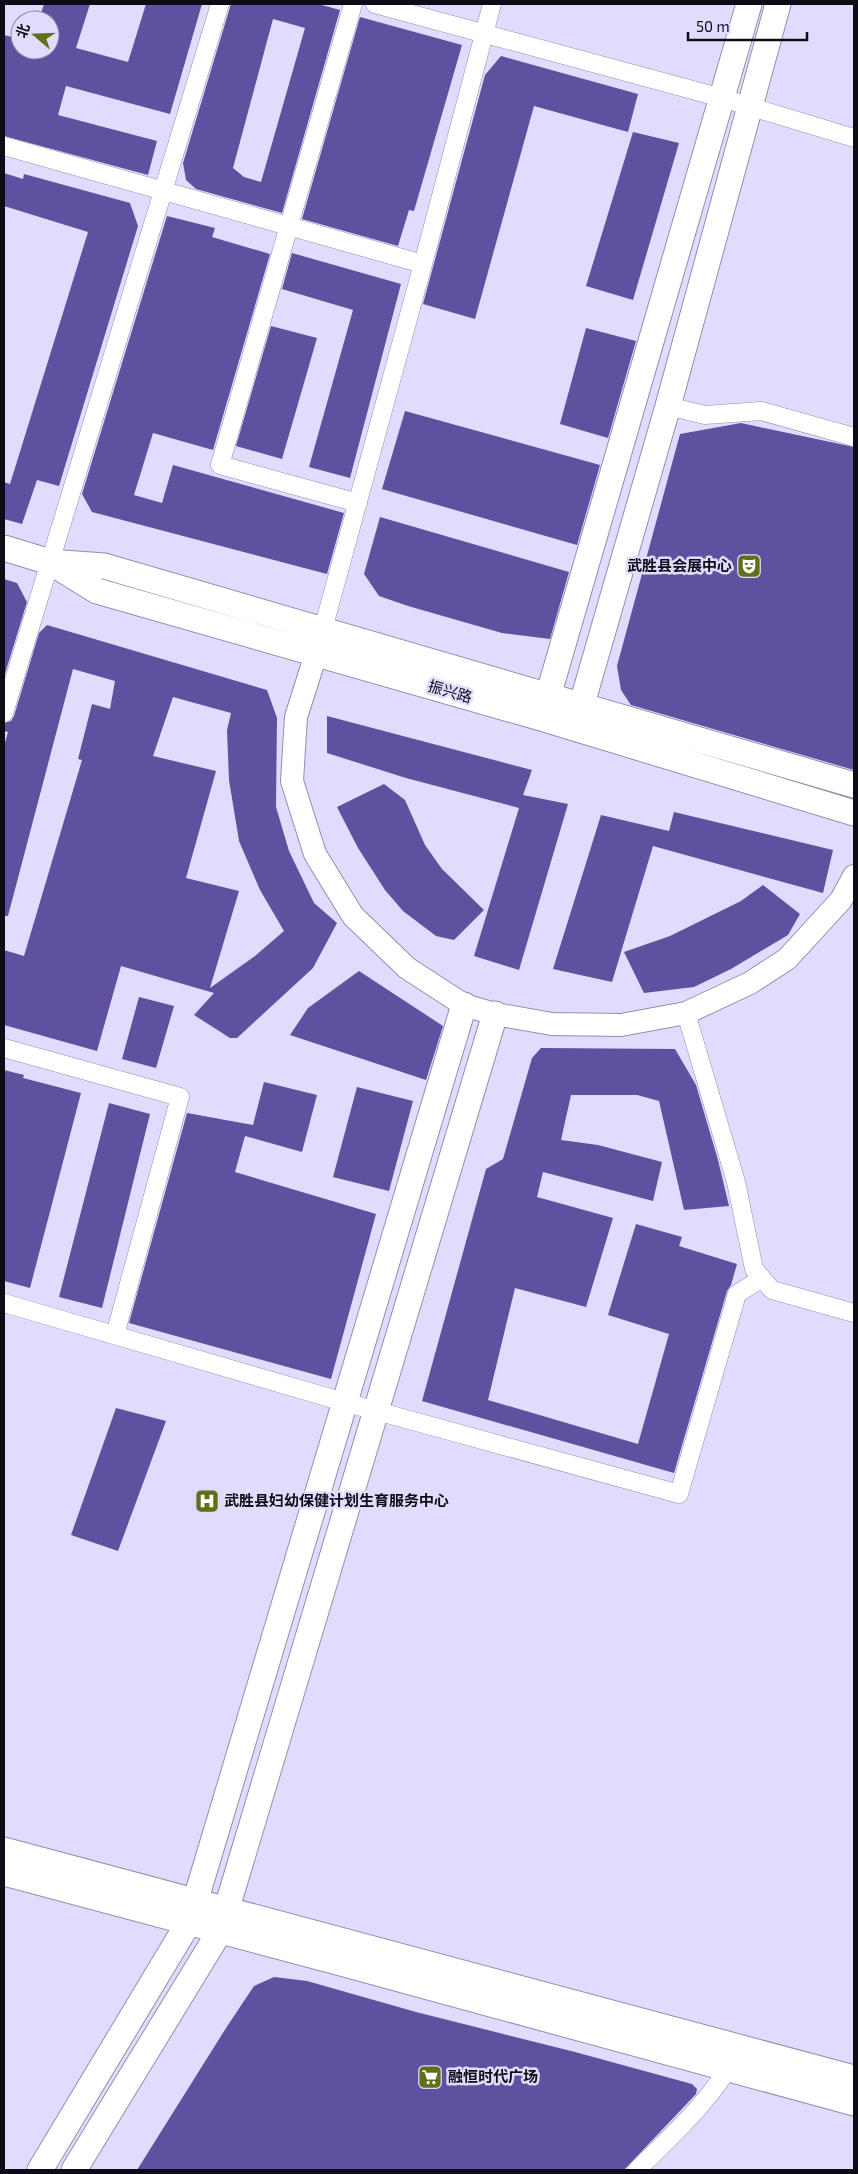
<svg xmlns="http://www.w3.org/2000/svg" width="858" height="2174" viewBox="0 0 858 2174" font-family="'Exo 2','Noto Sans SC',sans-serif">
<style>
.building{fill:#5f50a0;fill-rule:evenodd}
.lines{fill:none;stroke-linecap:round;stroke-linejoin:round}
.minor-casing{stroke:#928fae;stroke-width:19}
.tertiary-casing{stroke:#928fae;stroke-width:24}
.secondary-casing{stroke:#928fae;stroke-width:27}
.minor{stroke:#fff;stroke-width:18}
.tertiary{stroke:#fff;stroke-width:22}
.secondary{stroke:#fff;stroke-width:25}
.labels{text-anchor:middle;stroke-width:5;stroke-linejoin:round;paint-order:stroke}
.poi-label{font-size:15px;font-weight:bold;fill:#0d0c16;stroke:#dfdcfe;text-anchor:start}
.street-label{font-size:15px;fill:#0d0c16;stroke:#dfdcfe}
</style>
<rect width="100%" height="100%" fill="#dfdcfe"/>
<path class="building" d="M 44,4 L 90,4 L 76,48 L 128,62 L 146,4 L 202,4 L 170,114 L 66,86 L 58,115 L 157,141 L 148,175 L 4,136 L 4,35 L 20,39 L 20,50 L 50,50 L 50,20 L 39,20 Z
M 231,4 L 318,4 L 340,10 L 282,213 L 196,189 L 186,180 L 183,163 ZM 273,19 L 305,28 L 261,182 L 244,177 L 233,168 Z
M 360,17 L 462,45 L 414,211 L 409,210 L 398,246 L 302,219 Z
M 501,56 L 638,94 L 628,132 L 534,106 L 475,319 L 423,304 L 485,75 Z
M 633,132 L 679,143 L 633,300 L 586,286 Z
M 4,173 L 23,179 L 24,174 L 130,203 L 138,226 L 59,486 L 37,480 L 22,524 L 4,519 L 4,482 L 10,484 L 88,232 L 4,206 Z
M 167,216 L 215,228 L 212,237 L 270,254 L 213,450 L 153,433 L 134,495 L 162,503 L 173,465 L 344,513 L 327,574 L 92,512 L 82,494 Z
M 292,253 L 401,284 L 350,478 L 309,467 L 353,310 L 282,289 Z
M 271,326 L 317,338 L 282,459 L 236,446 Z
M 586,328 L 636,341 L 608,438 L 560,424 Z
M 405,411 L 600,465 L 577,545 L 382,489 Z
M 741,423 L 854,447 L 854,770 L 631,705 L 621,690 L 617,666 L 680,434 Z
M 380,517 L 569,572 L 550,639 L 502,633 L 408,606 L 379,596 L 364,574 Z
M 4,579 L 17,583 L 27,602 L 4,677 Z
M 47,625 L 267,690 L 277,718 L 276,807 L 289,851 L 314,903 L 337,923 L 313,968 L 237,1038 L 230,1038 L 194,1015 L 214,993 L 121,966 L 97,1051 L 4,1025 L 4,950 L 24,956 L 82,760 L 78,759 L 92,704 L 110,709 L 115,681 L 73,669 L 8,916 L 4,916 L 4,746 L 8,732 L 4,731 L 4,723 L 11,721 L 14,716 L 39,633 ZM 173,697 L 231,713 L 227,730 L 229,780 L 239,841 L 260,890 L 284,931 L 255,956 L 210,988 L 239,891 L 186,878 L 216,771 L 153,756 Z
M 327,716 L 532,770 L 523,795 L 568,804 L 519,970 L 474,956 L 519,808 L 406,778 L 327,753 Z
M 384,784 L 405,800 L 425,845 L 442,869 L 484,910 L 454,940 L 436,936 L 403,911 L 385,890 L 358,848 L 337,807 Z
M 674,812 L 833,850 L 823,893 L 653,846 L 612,982 L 553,969 L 601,815 L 669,831 Z
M 763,885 L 800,914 L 788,935 L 731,969 L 694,987 L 644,993 L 624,952 L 670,936 L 741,901 Z
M 359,971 L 443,1026 L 426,1080 L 290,1035 L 308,1008 Z
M 139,997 L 174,1006 L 156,1068 L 122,1059 Z
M 541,1048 L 675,1049 L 696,1085 L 718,1160 L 729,1206 L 684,1210 L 659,1101 L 637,1095 L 571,1095 L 561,1140 L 598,1145 L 662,1162 L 653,1201 L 543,1172 L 537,1197 L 613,1218 L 586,1307 L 515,1288 L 488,1400 L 638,1444 L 669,1334 L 608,1315 L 636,1224 L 682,1237 L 679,1246 L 737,1264 L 731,1285 L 727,1291 L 674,1473 L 422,1401 L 486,1169 L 503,1159 L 532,1058 Z
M 4,1070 L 24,1075 L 23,1078 L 81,1093 L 30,1288 L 4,1281 Z
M 264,1082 L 317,1095 L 302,1152 L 245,1136 L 235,1172 L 376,1214 L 331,1379 L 129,1323 L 187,1113 L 253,1125 Z
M 357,1087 L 413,1101 L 389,1191 L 333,1177 Z
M 109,1103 L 150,1114 L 102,1308 L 59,1297 Z
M 116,1408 L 166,1421 L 118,1551 L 71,1535 Z
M 274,1977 L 307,1981 L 416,2012 L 575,2052 L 692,2084 L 697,2089 L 696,2094 L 624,2170 L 137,2170 L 226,2028 L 254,1986 Z"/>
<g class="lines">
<g class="minor-casing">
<path id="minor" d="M 353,4 L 220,465 L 358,503
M 375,4 L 722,98 L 854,138
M 4,146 L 423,264
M 668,406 L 705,415 L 761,411 L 854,437
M 320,640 L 423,264 L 492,4
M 4,713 L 220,4
M 686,1013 L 736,1182 L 754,1269 L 772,1290 L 854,1313
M 4,1048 L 180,1097 L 115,1335
M 4,1303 L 344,1402 L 679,1494 L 737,1294 L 762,1278
M 637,2170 C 665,2142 718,2094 732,2059"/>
</g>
<g class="tertiary-casing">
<path id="tertiary" d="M 316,654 L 296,717 L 292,781 L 315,854 L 353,916 L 407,968 L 464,1005 L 495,1014 L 552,1024 L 621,1025 L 686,1013 L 750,983 L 787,959 L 841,900 L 854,876"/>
</g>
<g class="secondary-casing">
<path id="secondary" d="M 4,548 L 50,562 L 104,566 L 854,785
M 55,565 L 97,591 L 541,718 L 854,813
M 544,710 L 749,4
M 577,721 L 668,406 L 778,4
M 4,1850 L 854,2078
M 4,1873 L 348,1965 L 854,2103
M 40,2170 L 189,1922 L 464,1005
M 74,2170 L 220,1931 L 495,1014"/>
</g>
<use href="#minor" class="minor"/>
<use href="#tertiary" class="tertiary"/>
<use href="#secondary" class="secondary"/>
</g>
<defs>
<g id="theatre-square" transform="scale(1.25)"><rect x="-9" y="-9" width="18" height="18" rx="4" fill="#626e18" stroke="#dfdcfe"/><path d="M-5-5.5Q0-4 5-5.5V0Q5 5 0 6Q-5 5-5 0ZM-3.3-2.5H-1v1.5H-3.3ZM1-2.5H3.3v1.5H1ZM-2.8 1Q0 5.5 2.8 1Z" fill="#fff"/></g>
<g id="hospital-square" transform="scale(1.25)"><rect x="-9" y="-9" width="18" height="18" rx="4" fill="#626e18" stroke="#dfdcfe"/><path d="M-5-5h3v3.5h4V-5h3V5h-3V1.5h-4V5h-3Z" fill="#fff"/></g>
<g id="supermarket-square" transform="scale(1.25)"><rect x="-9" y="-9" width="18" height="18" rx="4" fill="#626e18" stroke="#dfdcfe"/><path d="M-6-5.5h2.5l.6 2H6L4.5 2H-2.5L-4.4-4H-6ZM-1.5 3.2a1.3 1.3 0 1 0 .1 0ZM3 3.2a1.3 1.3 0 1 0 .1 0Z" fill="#fff"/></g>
</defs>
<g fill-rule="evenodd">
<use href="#theatre-square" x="749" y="566"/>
<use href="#hospital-square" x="207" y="1501"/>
<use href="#supermarket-square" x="430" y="2077"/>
</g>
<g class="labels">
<g class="poi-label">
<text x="732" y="571" text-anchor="end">武胜县会展中心</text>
<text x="224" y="1506">武胜县妇幼保健计划生育服务中心</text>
<text x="448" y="2082">融恒时代广场</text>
</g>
<g class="street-label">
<text transform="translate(450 692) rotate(16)" y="5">振兴路</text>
</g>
</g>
<rect width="858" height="2174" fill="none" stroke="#0d0c16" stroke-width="10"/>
<g transform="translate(35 35) rotate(289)"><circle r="24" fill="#dfdcfe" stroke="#8b89a1"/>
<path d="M0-4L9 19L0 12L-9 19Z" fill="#626e18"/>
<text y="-8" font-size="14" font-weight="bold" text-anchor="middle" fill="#0d0c16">北</text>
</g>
<path d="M688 32v8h119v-8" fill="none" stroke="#0d0c16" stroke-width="2.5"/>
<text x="696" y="32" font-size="15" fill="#0d0c16" stroke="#dfdcfe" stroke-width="4" paint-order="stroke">50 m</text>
</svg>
